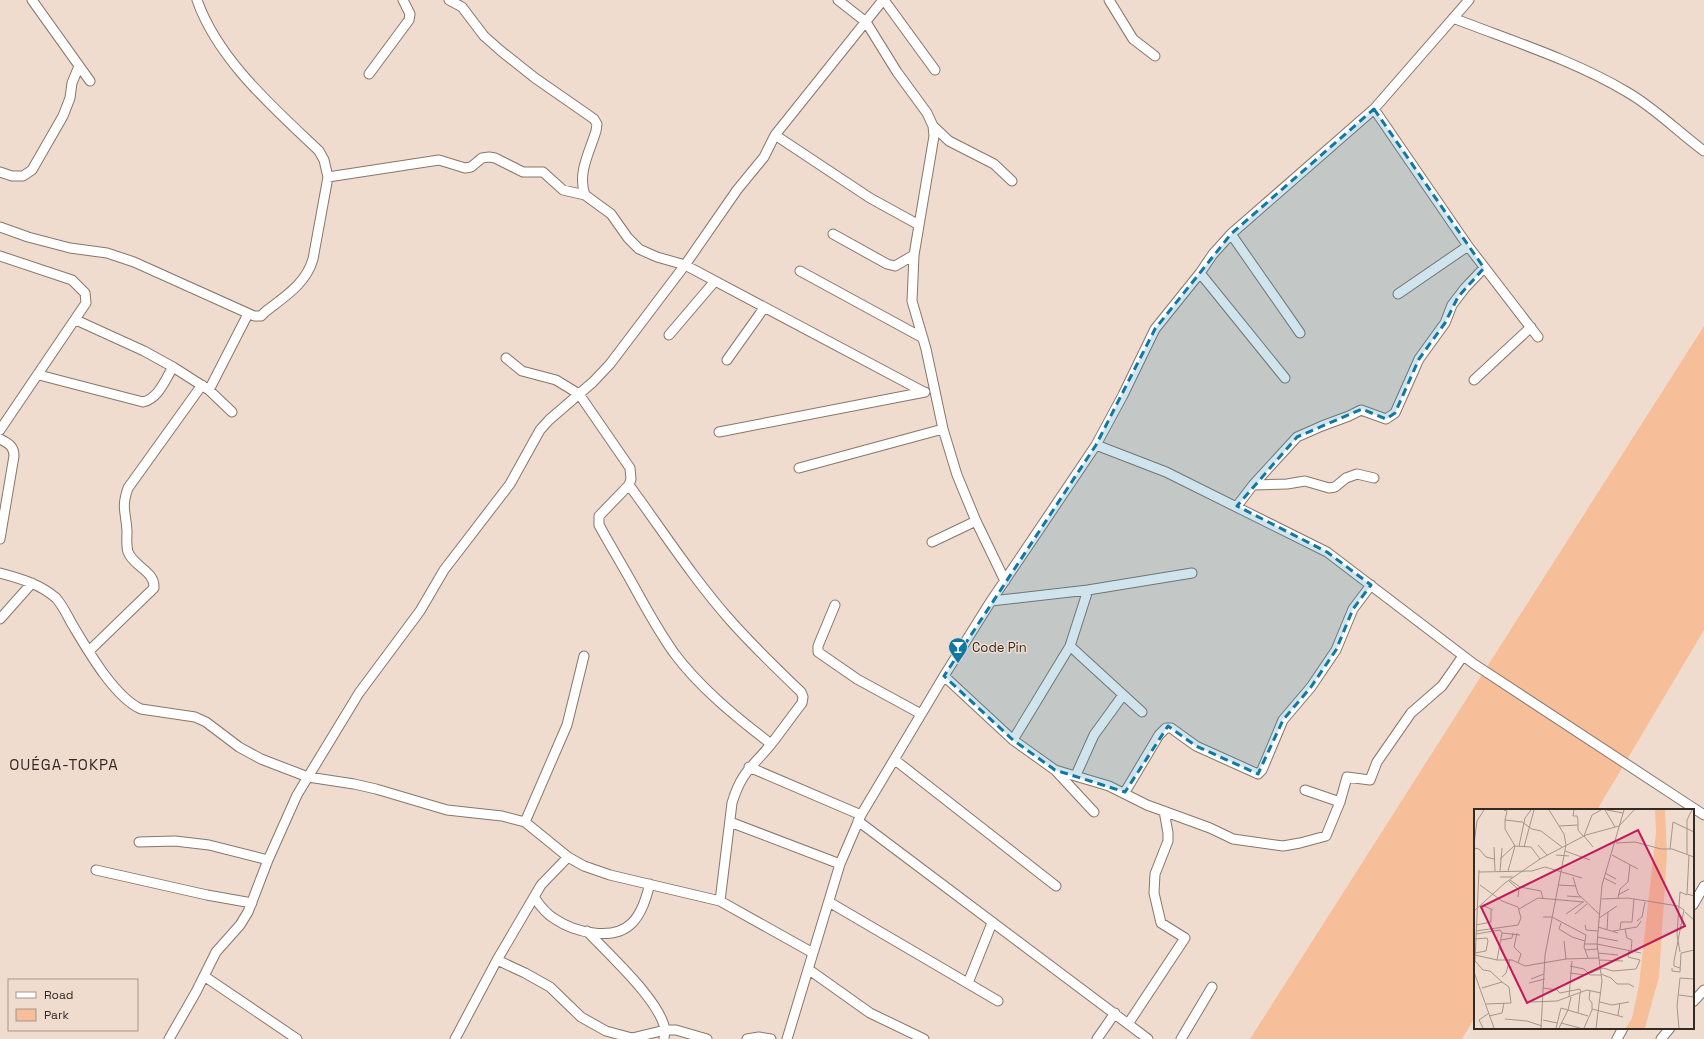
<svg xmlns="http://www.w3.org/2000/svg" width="1704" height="1039" viewBox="0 0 1704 1039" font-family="'Space Grotesk',sans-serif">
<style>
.green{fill:#f7be9a}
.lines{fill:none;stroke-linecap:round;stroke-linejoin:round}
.minor-casing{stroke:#88766a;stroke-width:11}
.minor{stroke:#fff;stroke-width:9}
.marked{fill:#1078a3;fill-opacity:0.2;stroke:#1078a3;stroke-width:3;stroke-dasharray:8 5;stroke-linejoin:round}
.labels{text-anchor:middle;stroke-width:3;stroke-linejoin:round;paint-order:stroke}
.poi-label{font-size:13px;fill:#322a25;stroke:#f0dccf;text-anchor:start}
.quarter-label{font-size:15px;letter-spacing:1px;fill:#322a25;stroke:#f0dccf}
.inset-road{fill:none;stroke:#a4958b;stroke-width:1}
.view{fill:#c2185b;fill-opacity:0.15;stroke:#c2185b;stroke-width:2}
.inset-edge{fill:none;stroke:#322a25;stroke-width:2}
</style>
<rect width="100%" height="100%" fill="#f0dccf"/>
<path class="green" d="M 1704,326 L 1704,630 L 1597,810 L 1475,810 L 1475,1017 L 1462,1039 L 1250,1039 Z"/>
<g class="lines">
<g class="minor-casing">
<path id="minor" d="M 32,0 L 90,81
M 449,0 L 462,7 L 484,36 L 501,51 L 535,78 L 594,119 L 597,124 L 596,131 C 590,151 577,173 585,195
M 838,0 L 866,22 L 897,72 L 927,113 L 933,126 L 934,136 L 914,255 L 912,301 L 926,349 L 943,429 L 957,475 L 976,521 L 1005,581
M 884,0 L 935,70
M 1109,0 L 1133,39 L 1155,56
M 1453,18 C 1512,41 1573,60 1627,92 C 1655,108 1678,132 1704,151
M 369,74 L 409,20 L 410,14 L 403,0
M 1374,109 L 1468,246 L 1538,337
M 933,126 L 949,141 L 994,164 L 1012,181
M 775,135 L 870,198 L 919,225
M 0,172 L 12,176 L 23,176 L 32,170 L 63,116 L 70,98 L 72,83 L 79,66
M 328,177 L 439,160 L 465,168 L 471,167 L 482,158 L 489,157 L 495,158 L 523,172 L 543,172 L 563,190 L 585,195 L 611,214 L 628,238 L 639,249 L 657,257 L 685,265 L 924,392
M 0,227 L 28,237 L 70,248 L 107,253 L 134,262 L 254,316 L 261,316 L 265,312 C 284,297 306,284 313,259 L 328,177 L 324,160 L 319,151 C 274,108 218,60 197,0
M 833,234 L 887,264 L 895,266 L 914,255
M 1231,234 L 1300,333
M 0,256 L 72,280 L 85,293 L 86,303 L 0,430
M 800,271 L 923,338
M 1200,273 L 1285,378
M 1398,294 L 1468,246
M 76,320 L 144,351 L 173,367 L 209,390 L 232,412
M 669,335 L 715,281
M 506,358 L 522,371 L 556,380 L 579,394 L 630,468 L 631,479 L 629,485 L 599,516 L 599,525 C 611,547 624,568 636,590 C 648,612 660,633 674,653 C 700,688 736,717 771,744
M 727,360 L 764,308
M 39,375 L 143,402 C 159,398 165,380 173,367
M 1474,380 L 1531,327
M 209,390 L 248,314
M 719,432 L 925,392
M 0,439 C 8,443 14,446 14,456 L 0,539
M 1096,445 L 1166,472 L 1327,552 L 1474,664 L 1704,815
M 799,468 L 943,429
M 629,485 C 662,530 693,578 730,620 C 752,645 776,668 801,692 L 803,697 L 802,703 C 792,716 782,730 772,743 C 753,767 742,770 732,803 L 720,901
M 1253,485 L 1287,484 L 1305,481 L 1329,488 L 1335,487 L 1346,478 L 1357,474 L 1374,478
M 1237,506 L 1253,485 L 1297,437 L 1322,426 L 1349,416 L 1361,410 L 1386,419 L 1395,413 L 1419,359 L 1445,323 L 1452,305 L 1465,288 L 1484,268
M 932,542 L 976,521
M 0,573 C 19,578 40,584 56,598 C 63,606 67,615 72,624 C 87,649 114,697 141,709 L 195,717 L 206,722 L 239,747 L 261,759 L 308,777 L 354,784 L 376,789 L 447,810 L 502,816 L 525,822 L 568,857 L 584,866 L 610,875 L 720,901 L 813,953
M 991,601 L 1088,590 L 1192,573
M 835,605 L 818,646 L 818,652 L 857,679 L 921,714
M 0,619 L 32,583
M 1070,646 L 1142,712
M 89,651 L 154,588 C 155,571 134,567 128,552 C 126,545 127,538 127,531 C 126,512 121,508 128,488 L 202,385
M 944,676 L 1013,740 L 1055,770 L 1094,812
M 1013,740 L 1070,646 L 1088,590
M 895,760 L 1056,886
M 749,767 L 861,815
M 1055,770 L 1109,786 L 1147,805 L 1210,828 L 1233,839 L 1283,846 L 1300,843 L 1326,836 L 1340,802
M 1076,775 L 1094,735 L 1123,695
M 1305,790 L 1340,802 L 1347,777 L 1370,780 L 1377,762 L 1411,713 L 1442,686 L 1463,656
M 1125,792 L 1159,735 L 1166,728 L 1171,728 L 1196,746 L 1258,774 L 1262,770 L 1283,720 L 1311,687 L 1336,650 L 1353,609 L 1371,585
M 858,821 L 1148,1039
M 525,822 L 567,725 L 584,656
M 730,822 L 840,864
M 139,842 L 175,841 L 209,845 L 268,860
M 96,870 L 207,895 L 252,903
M 534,897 C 540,906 546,914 555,919 C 574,932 613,942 632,923 C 642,913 646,898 650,884
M 829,902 L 998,1001
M 1693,905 L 1704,886
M 587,931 C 607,953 661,1001 665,1030 C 665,1033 664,1036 664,1039
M 497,960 L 525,973 L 550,987 L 581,1017 L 606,1031 L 632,1038 L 665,1030 L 676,1030 L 707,1039
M 808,969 L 870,1013 L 924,1039
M 204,976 L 297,1039
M 968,983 L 992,923
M 1693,1002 L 1704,990
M 1128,1024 L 1185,938 L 1161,923 L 1154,893 L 1155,874 L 1168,841 L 1168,833 L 1164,811
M 169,1039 L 196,992 L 216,952 L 240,925 L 248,912 L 268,860 L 297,795 L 359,693 L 420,611 L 444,570 L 510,484 L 540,430 L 549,420 L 593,382 L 610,364 L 685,265 L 737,190 L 764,157 L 775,135 L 883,0
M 455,1039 L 497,960 L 541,885 L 568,857
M 747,1039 L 759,1037 L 771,1039
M 787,1039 L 840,864 L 861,815 L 944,676 L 991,601 L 1096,445 L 1123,395 L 1155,329 L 1200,273 L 1213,254 L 1231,234 L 1374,109 L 1469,0
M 1097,1039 L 1115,1013
M 1181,1039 L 1212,987
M 1617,1039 L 1623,1028
M 1661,1039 L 1670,1028"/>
</g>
<use href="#minor" class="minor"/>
</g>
<path class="marked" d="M 1374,109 L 1484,268 L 1458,297 L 1445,323 L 1419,359 L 1395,413 L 1386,419 L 1362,409 L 1297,437 L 1237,506 L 1327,552 L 1371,585 L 1353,609 L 1336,650 L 1311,687 L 1283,720 L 1258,774 L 1196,746 L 1168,726 L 1125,792 L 1055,770 L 1013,740 L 944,676 L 1096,445 L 1155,329 L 1231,234 Z"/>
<defs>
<g id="bar-pin" transform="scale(1)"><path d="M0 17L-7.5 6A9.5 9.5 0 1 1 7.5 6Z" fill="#1078a3" stroke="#f0dccf"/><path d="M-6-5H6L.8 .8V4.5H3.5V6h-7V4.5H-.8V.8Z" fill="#fff"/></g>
</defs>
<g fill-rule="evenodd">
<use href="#bar-pin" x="958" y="647"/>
</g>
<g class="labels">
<g class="poi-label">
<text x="972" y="652">Code Pin</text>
</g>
<g class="quarter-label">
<text x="64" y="770">OUÉGA-TOKPA</text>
</g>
</g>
<g transform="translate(1474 809)">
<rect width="220" height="220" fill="#f0dccf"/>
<path d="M 181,1 L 191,1 L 193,46 L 185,168 L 171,219 L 152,219 L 158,209 L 165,176 L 182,23 Z" fill="#f7be9a"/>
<path class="inset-road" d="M 30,1 L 33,2 L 31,11M 100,1 L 99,7 L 103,7 L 104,11 L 104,21 L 109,27M 131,1 L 141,18M 133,1 L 149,4M 85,17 L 104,16M 142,34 L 161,33 L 187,40 L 198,40 L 220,48M 0,35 L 3,12 L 10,1M 64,36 L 73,46M 41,37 L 31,20 L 31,11 L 48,13 L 58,20 L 67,22 L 88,38M 45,37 L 51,9 L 57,1M 20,38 L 21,62M 50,38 L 60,1M 119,38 L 110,27 L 118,6 L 127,1M 0,39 L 5,40 L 12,48 L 20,50M 196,40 L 199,13 L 220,23M 91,42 L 116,51M 213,45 L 213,11 L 218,1M 82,46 L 95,47M 138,46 L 164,60M 215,46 L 213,85 L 220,87M 26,50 L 40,37 L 57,38 L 66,50M 5,61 L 1,152 L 9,161 L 16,162 L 28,173M 26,62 L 28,39M 34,62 L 41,37M 5,63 L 58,62 L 71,58 L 108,69M 131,64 L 142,70M 26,68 L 39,68M 99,68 L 104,85 L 126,106M 130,69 L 142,75M 36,71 L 46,78 L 67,82 L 69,90M 35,72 L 45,81 L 44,88M 84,76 L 102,77M 144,86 L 155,80M 93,87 L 107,88M 144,89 L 146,80 L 154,73 L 156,56M 128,90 L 154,89 L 204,97 L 210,101 L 200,152 L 200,157 L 206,159M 8,96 L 19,101M 45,100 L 64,89 L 110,93M 0,102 L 31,74 L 66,50 L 112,26 L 145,17 L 160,1M 211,103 L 220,111M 92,105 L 109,93M 101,105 L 113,95M 69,108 L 78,108 L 112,126 L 110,138 L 114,149M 125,109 L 143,97M 163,112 L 168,108 L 171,93M 87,114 L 85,120 L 98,128 L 111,132M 2,116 L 17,113 L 17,101M 111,116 L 112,121 L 124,122M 124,118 L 144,124M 146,120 L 147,113 L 158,113 L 160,90M 151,120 L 153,129 L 158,131 L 157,142M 133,121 L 134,103M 2,122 L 44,116 L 47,109 L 44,98 L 28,92 L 6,76M 139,122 L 163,118 L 167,112M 43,124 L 40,138 L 47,145 L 44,154M 2,125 L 26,121 L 28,124 L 46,126M 123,128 L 144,132M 27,131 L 38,129 L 39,124M 90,132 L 92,150M 110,135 L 123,135M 123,135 L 167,144M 26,139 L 32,151M 111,141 L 123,140M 206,143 L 203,126 L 206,83 L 213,86M 1,144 L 12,142 L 14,132 L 13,129 L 1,130M 124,144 L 144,146M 1,146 L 23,151 L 38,151 L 51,157 L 92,150 L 125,149M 23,151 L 28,124M 125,151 L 149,152M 96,157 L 110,160 L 116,166 L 127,166M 198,159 L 198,162 L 206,163 L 207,144 L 220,141M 0,163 L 20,219M 96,164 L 111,166 L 129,159 L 139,162 L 162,160 L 166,151 L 154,148 L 155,141M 127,165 L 137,169 L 143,175 L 155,175 L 160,178M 28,168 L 32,164 L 36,150M 57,170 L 70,165M 55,174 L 71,170M 8,179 L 28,173 L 35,178 L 37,194 L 12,195M 69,179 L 83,181 L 86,184 L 106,180 L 107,183M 205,186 L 220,188M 95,188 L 98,152M 57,193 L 83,192 L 113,181 L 127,184M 126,193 L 138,196 L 155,193M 118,200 L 149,208M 104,204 L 106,184M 144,206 L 146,194M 15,207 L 28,204 L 30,194M 31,210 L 53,212 L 68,217M 69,211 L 83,214M 87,214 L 106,219M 9,219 L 5,211 L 15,204M 67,219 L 71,146 L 92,36 L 90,25 L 75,1M 82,219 L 87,199 L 114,207M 85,219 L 94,201 L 97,188M 110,219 L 118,201 L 118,194 L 115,190 L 116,182M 122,219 L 128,172 L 123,135 L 128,76 L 150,1M 205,219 L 203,197 L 206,169 L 220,170"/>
<path class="view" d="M 164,21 L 211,117 L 53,194 L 7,98 Z"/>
<rect width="220" height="220" class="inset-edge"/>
</g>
<rect x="8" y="979" width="130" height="52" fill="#f0dccf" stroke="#a4958b"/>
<rect x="16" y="992" width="20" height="6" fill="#ffffff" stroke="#a4958b"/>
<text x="44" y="999" font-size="12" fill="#322a25">Road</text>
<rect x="16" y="1009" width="20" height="12" fill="#f7be9a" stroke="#a4958b"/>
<text x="44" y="1019" font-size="12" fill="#322a25">Park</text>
</svg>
